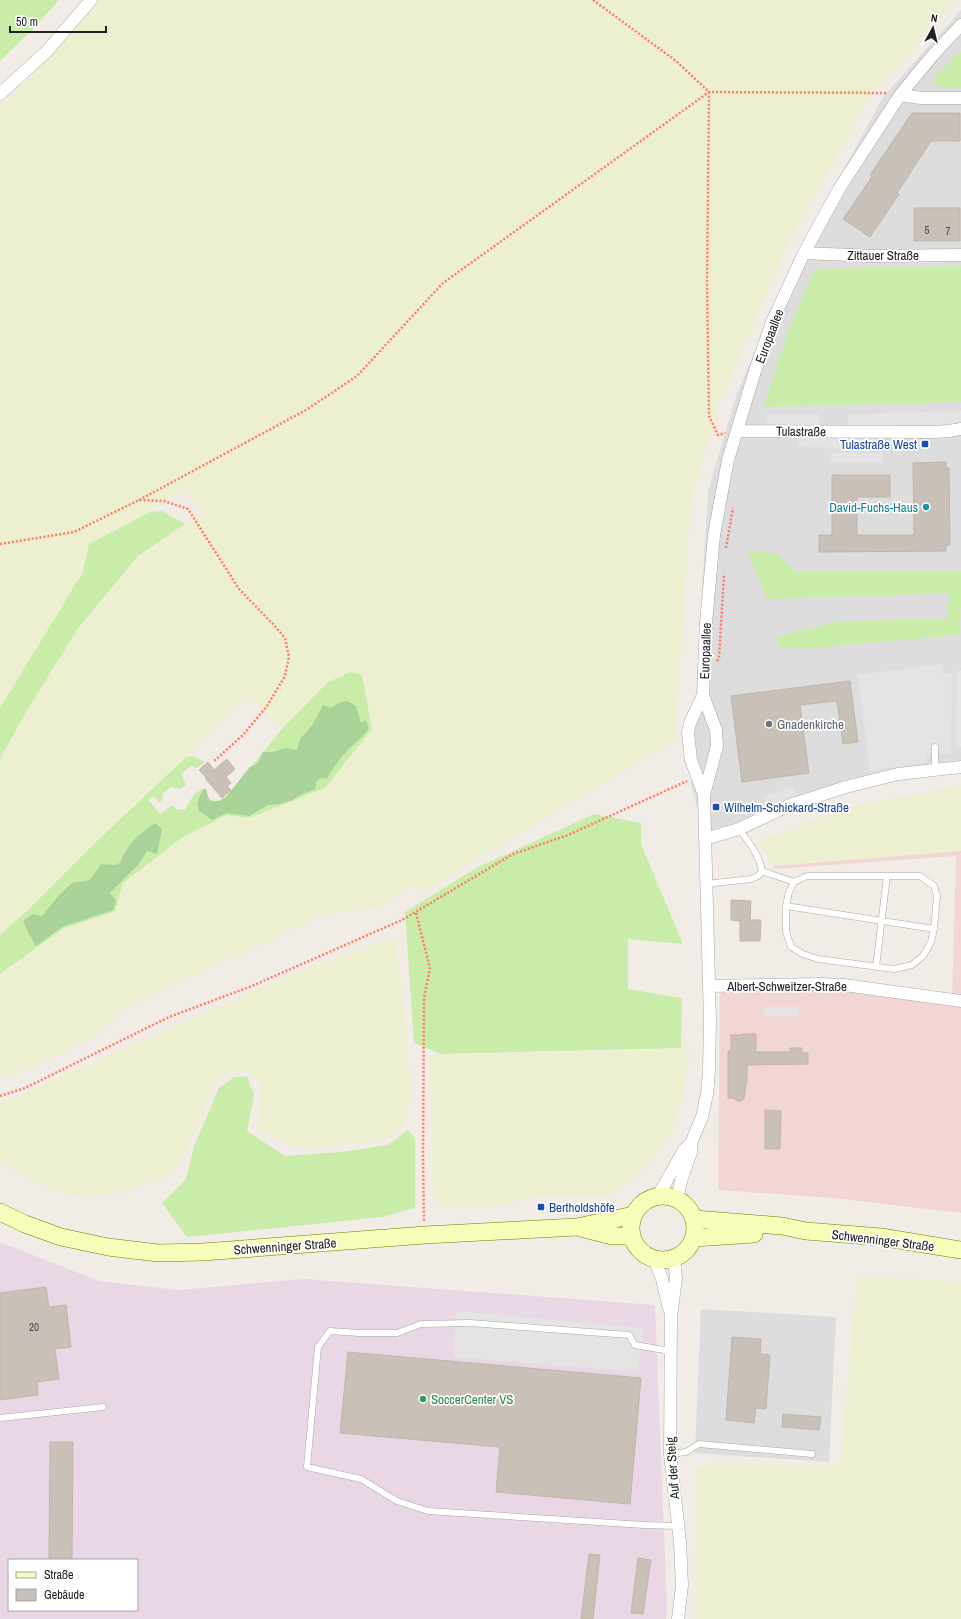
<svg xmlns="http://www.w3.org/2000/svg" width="961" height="1619" viewBox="0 0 961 1619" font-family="'Archivo Narrow',sans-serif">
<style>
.residential{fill:#dedddd}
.commercial{fill:#f2d6d4}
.industrial{fill:#ead7e6;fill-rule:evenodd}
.farmland{fill:#edf0d0}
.grass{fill:#c9eda9}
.forest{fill:#a8d298}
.parking{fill:#e4e4e4}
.building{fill:#c9c0b8;stroke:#c3b4a7}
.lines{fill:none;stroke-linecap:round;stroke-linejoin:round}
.service-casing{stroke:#a7a7a7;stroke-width:7}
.minor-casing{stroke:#a7a7a7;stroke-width:13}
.secondary-casing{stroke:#6d7d00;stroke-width:18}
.path{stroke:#ff7b68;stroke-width:2.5;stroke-dasharray:2 2;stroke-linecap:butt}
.service{stroke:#fff;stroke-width:6}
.minor{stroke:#fff;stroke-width:12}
.secondary{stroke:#f7fdb8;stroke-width:17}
.transit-dot{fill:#1a4fb4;stroke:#fff;stroke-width:1.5}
.culture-dot{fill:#0f9aa8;stroke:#fff;stroke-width:1.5}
.worship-dot{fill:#6b7280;stroke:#fff;stroke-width:1.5}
.leisure-dot{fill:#2e9e5b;stroke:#fff;stroke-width:1.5}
.labels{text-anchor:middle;stroke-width:3.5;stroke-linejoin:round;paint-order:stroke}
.number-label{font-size:11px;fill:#4a4846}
.street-label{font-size:13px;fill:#202020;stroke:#fff}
.transit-label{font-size:13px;fill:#164399;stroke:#fff;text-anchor:start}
.culture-label{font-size:13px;fill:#0d838f;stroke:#fff;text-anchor:end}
.worship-label{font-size:13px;fill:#5b616d;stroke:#fff;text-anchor:start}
.leisure-label{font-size:13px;fill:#27864d;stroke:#fff;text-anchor:start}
</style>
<rect width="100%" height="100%" fill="#f1ede6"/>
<path class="residential" d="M 961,10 L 961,50 L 932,80 L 938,87 L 961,87 L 961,266 L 815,269 L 788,331 L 763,407 L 961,402 L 961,760 L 899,767 L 843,781 L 735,823 L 704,832 L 691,786 L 708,491 L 737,393 L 803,243 L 884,96 Z
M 701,1309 L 836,1317 L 829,1462 L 695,1453 Z"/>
<path class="commercial" d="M 961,786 L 961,1213 L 834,1198 L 718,1190 L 720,986 L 820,984 L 952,999 L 956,856 L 775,869 L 759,841 L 855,806 Z"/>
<path class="industrial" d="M 0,1242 L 99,1281 L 178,1290 L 304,1279 L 655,1305 L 667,1606 L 666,1619 L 0,1619 ZM 9,1560 L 137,1560 L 137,1610 L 9,1610 Z"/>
<path class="farmland" d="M 100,0 L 956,0 L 867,101 L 784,251 L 720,402 L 691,498 L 675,740 L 419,894 L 416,884 L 381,907 L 326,914 L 126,1007 L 95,1037 L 21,1071 L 0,1078 L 0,974 L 64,928 L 115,911 L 123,883 L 183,837 L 227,815 L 249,818 L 372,729 L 362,674 L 351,672 L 328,682 L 283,728 L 247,697 L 191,754 L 142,799 L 28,910 L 0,935 L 0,759 L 23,717 L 79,627 L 138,556 L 185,524 L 205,515 L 183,491 L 147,513 L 89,544 L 83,572 L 0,710 L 0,109 L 54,52 Z
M 961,786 L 961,851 L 773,866 L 759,841 L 855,806 Z
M 395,937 L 406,1025 L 411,1096 L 403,1127 L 380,1141 L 300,1148 L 282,1141 L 256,1128 L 261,1105 L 260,1082 L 247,1070 L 221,1074 L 211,1091 L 183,1161 L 167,1176 L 123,1193 L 71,1196 L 28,1180 L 0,1162 L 0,1104 L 290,975 Z
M 691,1049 L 682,1097 L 671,1134 L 641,1173 L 606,1196 L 538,1196 L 490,1208 L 443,1206 L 433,1197 L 429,1055 Z
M 857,1276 L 961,1282 L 961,1619 L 695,1619 L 696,1469 L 717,1463 L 840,1466 Z"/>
<path class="grass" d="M 0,0 L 59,0 L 32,30 L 0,61 Z
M 961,50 L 961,87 L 938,87 L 932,80 Z
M 961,266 L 961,402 L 763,407 L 788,331 L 815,269 Z
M 162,511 L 185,524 L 138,556 L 79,627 L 23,717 L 0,759 L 0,708 L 83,572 L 89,544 L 150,512 Z
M 747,550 L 777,554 L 796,572 L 961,571 L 961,605 L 959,635 L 800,649 L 779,646 L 776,637 L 840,621 L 947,619 L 949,593 L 767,599 Z
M 351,672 L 362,675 L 372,729 L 325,788 L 249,818 L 227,815 L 183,837 L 123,883 L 115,911 L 64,928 L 0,974 L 0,935 L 28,910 L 94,844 L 186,757 L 192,756 L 205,762 L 195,769 L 192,765 L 181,774 L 186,785 L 180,789 L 171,787 L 163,793 L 162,801 L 158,802 L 156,798 L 153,796 L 148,801 L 152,804 L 160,814 L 172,805 L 176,809 L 185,810 C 190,801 195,789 206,789 C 209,802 213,804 226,797 L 282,729 L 328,682 Z
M 594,814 L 641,823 L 641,844 L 683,944 L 628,939 L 628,989 L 682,998 L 681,1048 L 440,1054 L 414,1043 L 405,912 L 476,868 Z
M 247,1076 L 254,1095 L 247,1131 L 285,1156 L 342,1152 L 388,1145 L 408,1130 L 415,1139 L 415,1208 L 382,1217 L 187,1237 L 162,1203 L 186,1179 L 194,1146 L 219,1088 L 234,1077 Z"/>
<path class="forest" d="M 347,701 L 356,706 L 361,723 L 365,720 L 369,728 C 362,738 357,741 349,749 C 340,758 333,768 327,778 L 321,778 L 316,782 L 315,789 L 298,796 L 293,800 L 280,804 L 268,805 L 249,816 L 226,813 L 212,820 L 199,811 L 197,803 L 203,789 L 206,789 L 208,798 L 211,801 L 219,801 L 226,797 L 250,767 L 258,763 L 263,752 L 273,752 L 286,748 L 297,750 L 300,739 L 313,724 L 323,705 L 331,708 L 339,703 Z
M 155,823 L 162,829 L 157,854 L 147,851 L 139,864 L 110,893 L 116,901 L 113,910 L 62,927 L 36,946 L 29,934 L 23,921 L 33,914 L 42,916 L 60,894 L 72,883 L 90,880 L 101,864 L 114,865 L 120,863 C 128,843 138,835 155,823 Z"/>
<path class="parking" d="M 961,411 L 961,429 L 949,431 L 951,438 L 931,439 L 932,432 L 881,432 L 880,448 L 799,447 L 798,431 L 766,431 L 767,414 L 819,414 L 820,431 L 848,431 L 848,414 Z
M 831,453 L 883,453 L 883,463 L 831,462 Z
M 942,664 L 942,673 L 952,673 L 951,754 L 925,754 L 926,762 L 870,771 L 858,675 Z
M 957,671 L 961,671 L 961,747 L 956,747 Z
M 793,787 L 797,796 L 768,807 L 764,797 Z
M 764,1007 L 799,1007 L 798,1017 L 764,1016 Z
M 456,1311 L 643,1328 L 638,1372 L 453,1357 Z"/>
<path class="building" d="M 912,113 L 960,113 L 960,141 L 931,141 L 897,193 L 899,194 L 870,237 L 843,219 L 872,177 L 870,175 Z
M 914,208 L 960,208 L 960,241 L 914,241 Z
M 946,462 L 946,468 L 949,468 L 950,545 L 946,545 L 946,551 L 819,552 L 819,535 L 832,535 L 832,475 L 890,475 L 890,497 L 857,497 L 857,535 L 914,535 L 913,463 Z
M 850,681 L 858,742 L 843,744 L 837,701 L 800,705 L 809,773 L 742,782 L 731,696 Z
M 227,759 L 235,769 L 226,777 L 231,783 L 227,786 L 231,790 L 222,798 L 205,778 L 206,777 L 199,770 L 208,762 L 214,770 Z
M 731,900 L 751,901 L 750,920 L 761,920 L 760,941 L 740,941 L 740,921 L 731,920 Z
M 742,1034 L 756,1034 L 756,1052 L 790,1052 L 790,1048 L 802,1048 L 802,1053 L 808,1053 L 808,1064 L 747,1065 L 747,1083 L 746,1083 L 744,1099 L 741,1101 L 737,1101 L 734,1098 L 728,1098 L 728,1051 L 731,1051 L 731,1035 L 742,1035 Z
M 765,1110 L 781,1111 L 780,1149 L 765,1149 Z
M 46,1287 L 49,1307 L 66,1305 L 71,1347 L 55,1349 L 59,1379 L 37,1382 L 38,1395 L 0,1400 L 0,1293 Z
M 732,1337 L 761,1339 L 760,1354 L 770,1355 L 766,1409 L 756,1408 L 754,1423 L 726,1420 Z
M 348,1352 L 641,1378 L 630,1504 L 496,1492 L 500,1447 L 340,1433 Z
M 783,1414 L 821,1417 L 819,1430 L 782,1427 Z
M 50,1442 L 73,1442 L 72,1560 L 49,1560 Z
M 589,1554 L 600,1555 L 593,1619 L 581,1619 Z
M 638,1558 L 651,1560 L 643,1614 L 631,1613 Z"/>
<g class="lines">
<g class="service-casing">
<path id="service" d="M 935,747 L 935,769
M 762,871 L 794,882
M 807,876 L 920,876 L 934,886 L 937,896 L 934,929 L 931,942 L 923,956 L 912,965 L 894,969 L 818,959 L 803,954 L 791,947 L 786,932 L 786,906 L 789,892 L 794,882 Z
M 706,884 L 751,879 L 758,876 L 762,871 C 760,856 748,841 739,829
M 786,906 L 934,929
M 876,967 L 887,876
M 670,1351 L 635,1345 L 629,1335 L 470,1323 L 421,1324 L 397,1333 L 359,1333 L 330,1331 L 318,1347 L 307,1467 L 361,1479 L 397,1501 L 428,1511 L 644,1525 L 677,1526
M 0,1418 L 103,1407
M 670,1454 L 686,1452 L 699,1444 L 812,1454"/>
</g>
<g class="minor-casing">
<path id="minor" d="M 0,94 L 47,51 L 91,0
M 900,95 L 921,98 L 961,98
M 804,253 L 872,256 L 961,255
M 737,431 L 932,432 L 949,431 L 961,429
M 704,795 L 691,760 L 688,733 L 690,723 L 703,695 L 706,623 L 714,535 L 720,502 L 728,460 L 755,371 L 772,322 L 804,253 L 839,189 L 900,95 L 933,55 L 961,25
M 705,839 L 739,829 L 790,805 L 846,787 L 898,774 L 961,767
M 709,986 L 820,984 L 844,985 L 961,1001
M 658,1196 L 684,1150 L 691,1143
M 677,1199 L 681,1181 L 691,1152 L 691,1143 L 702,1117 L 707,1094 L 709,1071 L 710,1022 L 704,795 L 717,746 L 716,730 L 703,695
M 654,1258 L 662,1279 L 669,1309
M 674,1258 L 676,1279 L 671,1316 L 670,1454 L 680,1542 L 682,1585 L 678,1619"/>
</g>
<g class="secondary-casing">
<path id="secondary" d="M631 1228a32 32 0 1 1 64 0a32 32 0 1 1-64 0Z
M 0,1212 L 25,1224 L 61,1237 L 108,1247 L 158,1253 L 203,1252 L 425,1235 L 577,1227 L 634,1215
M 695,1219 L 782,1226 L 806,1231 L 881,1237 L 961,1250
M 581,1228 L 612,1236 L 632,1236
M 694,1238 L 754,1234"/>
</g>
<path class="path" d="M 593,0 L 676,61 L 709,92 L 707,284 L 709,416 L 718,435 L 725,433
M 139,500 L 306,410 L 357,376 L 443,283 L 709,92 L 887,93
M 0,544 L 74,532 L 139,500 L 164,501 L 188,509 L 239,589 L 273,624 L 285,638 L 289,657 L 285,676 L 267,706 L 243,735 L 213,762
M 726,548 L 733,508
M 717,661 L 719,658 L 724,575
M 416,913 L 430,968 L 424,998 L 423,1158 L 424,1222
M 0,1096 L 25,1088 L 169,1017 L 252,986 L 402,920 L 513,854 L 568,835 L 687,781"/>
<use href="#service" class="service"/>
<use href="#minor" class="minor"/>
<use href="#secondary" class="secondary"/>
</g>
<g class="transit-dot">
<rect x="921" y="440" width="8" height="8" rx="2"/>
<rect x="712" y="803" width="8" height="8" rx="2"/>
<rect x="537" y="1203" width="8" height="8" rx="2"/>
</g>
<circle class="culture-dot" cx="926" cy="507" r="4"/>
<circle class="worship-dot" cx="769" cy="724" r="4"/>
<circle class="leisure-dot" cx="423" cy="1399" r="4"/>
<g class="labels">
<g class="number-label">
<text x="927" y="234">5</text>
<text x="948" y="235">7</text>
<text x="34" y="1331">20</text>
</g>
<g class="street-label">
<text x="883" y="260">Zittauer Straße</text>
<text transform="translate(769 336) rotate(-69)" y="5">Europaallee</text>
<text transform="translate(801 431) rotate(1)" y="5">Tulastraße</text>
<text transform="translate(705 651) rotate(-88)" y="5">Europaallee</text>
<text x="787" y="991">Albert-Schweitzer-Straße</text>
<text transform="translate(883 1240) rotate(7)" y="5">Schwenninger Straße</text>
<text transform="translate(285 1246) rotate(-4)" y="5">Schwenninger Straße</text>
<text transform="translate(672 1468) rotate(-94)" y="5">Auf der Steig</text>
</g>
<g class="transit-label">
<text x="917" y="449" text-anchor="end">Tulastraße West</text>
<text x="724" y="812">Wilhelm-Schickard-Straße</text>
<text x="549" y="1212">Bertholdshöfe</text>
</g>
<g class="culture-label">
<text x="918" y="512">David-Fuchs-Haus</text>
</g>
<g class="worship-label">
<text x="777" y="729">Gnadenkirche</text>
</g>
<g class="leisure-label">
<text x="431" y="1404">SoccerCenter VS</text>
</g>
</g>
<rect x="8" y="1559" width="130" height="52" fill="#ffffff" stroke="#a6a6a6"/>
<rect x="16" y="1572" width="20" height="6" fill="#f7fdb8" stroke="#a6a6a6"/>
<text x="44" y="1579" font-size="12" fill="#202020">Straße</text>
<rect x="16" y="1589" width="20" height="12" fill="#c9c0b8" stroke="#a6a6a6"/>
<text x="44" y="1599" font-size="12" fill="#202020">Gebäude</text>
<g transform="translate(933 28) rotate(8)" stroke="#ffffff" stroke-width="3" paint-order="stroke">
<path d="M0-3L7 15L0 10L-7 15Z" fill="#202020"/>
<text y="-6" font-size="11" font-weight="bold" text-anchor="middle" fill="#202020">N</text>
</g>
<path d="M10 26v6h96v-6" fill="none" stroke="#202020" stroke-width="2"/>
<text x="16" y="26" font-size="12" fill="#202020" stroke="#ffffff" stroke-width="3" paint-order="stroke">50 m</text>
</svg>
